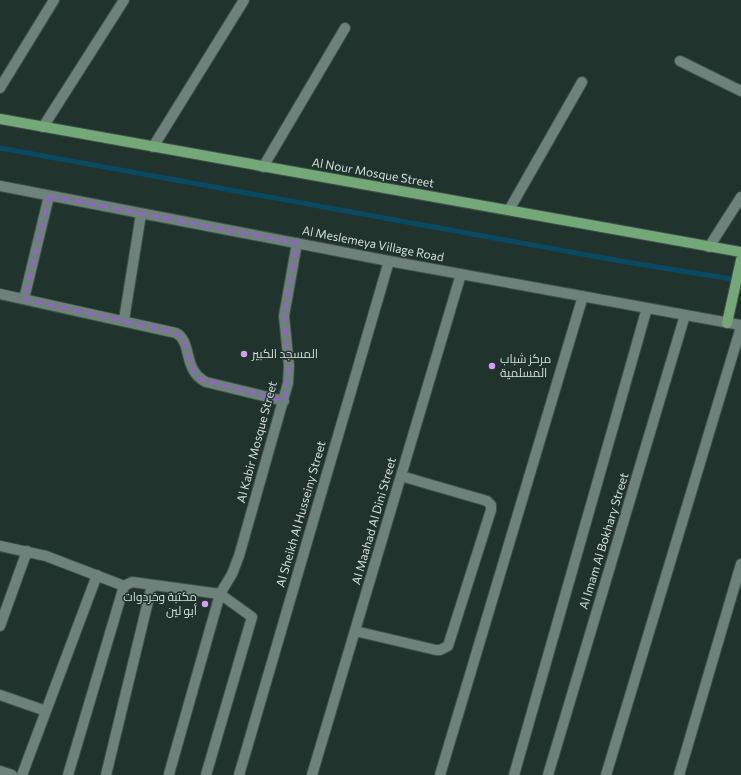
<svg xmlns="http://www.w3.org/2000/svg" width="741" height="775" viewBox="0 0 741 775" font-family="Commissioner,Cairo,sans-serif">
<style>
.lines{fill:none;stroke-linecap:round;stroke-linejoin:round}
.stream{stroke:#094a62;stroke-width:5}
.minor-casing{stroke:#41514c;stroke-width:12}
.major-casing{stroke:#41514c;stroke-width:12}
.minor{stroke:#6d827b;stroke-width:10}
.major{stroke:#74a878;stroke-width:10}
.marked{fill:none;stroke:#9662c7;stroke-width:3;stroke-dasharray:8 5;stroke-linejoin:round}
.poi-dot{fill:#da9af6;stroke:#20332d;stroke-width:1.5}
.labels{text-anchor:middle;stroke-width:3;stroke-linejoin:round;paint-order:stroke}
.street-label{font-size:12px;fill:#d4dfdb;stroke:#20332d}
.poi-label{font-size:12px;fill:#d4dfdb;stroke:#20332d;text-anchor:start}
</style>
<rect width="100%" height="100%" fill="#20332d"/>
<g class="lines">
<path class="stream" d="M 0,148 L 626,262 L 738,280"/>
<g class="minor-casing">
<path id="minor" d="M 680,61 L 741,91
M 0,88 L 54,0
M 43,127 L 124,0
M 153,147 L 244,0
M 263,167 L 345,28
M 0,186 L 389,261 L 741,325
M 509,210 L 582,82
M 709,247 L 741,197
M 0,294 L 176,333 C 193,342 182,370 206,382 L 284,401
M 24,299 L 49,196
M 124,320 L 141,214
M 0,546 L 46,556 L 124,586
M 0,626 L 27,551
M 355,631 L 436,650 L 440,650 L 448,646 L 491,510 L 491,505 L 487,501 L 401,476
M 0,695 L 46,711
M 0,771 L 12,775
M 169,774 L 220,594 L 232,574 L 239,556 L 288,383 L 289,366 L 284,316 L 297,243
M 22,775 L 97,575
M 68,775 L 124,586 L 132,582 L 220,594 L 252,617 L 206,775
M 106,775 L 152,585
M 239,775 L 389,261
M 312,775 L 461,274
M 440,775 L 583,296
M 514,775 L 647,308
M 548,775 L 685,315
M 606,775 L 741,327
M 679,775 L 741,564"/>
</g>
<g class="major-casing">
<path id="major" d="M 0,119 L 741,252
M 727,323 L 741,260"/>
</g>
<use href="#minor" class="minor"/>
<use href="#major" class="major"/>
</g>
<path class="marked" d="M 49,196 L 297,243 L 284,316 L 289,366 L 284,401 L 200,379 L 193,371 L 182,337 L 170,331 L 24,299 Z"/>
<g class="poi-dot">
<circle cx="244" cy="354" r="4"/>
<circle cx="492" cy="366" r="4"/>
<circle cx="205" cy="604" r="4"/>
</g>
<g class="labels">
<g class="street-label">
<text transform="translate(373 173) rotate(10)" y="4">Al Nour Mosque Street</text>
<text transform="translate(373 244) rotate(11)" y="4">Al Meslemeya Village Road</text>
<text transform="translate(257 442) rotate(-75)" y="4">Al Kabir Mosque Street</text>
<text transform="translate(301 514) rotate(-74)" y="4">Al Sheikh Al Husseiny Street</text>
<text transform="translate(374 521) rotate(-74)" y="4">Al Maahad Al Dini Street</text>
<text transform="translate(604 541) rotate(-73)" y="4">Al Imam Al Bokhary Street</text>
</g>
<g class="poi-label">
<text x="252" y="358">المسجد الكبير</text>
<text x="500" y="363">مركز شباب<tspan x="500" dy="14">المسلمية</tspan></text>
<text x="197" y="601" text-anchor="end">مكتبة وخردوات<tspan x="197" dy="14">أبو لين</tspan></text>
</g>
</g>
</svg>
